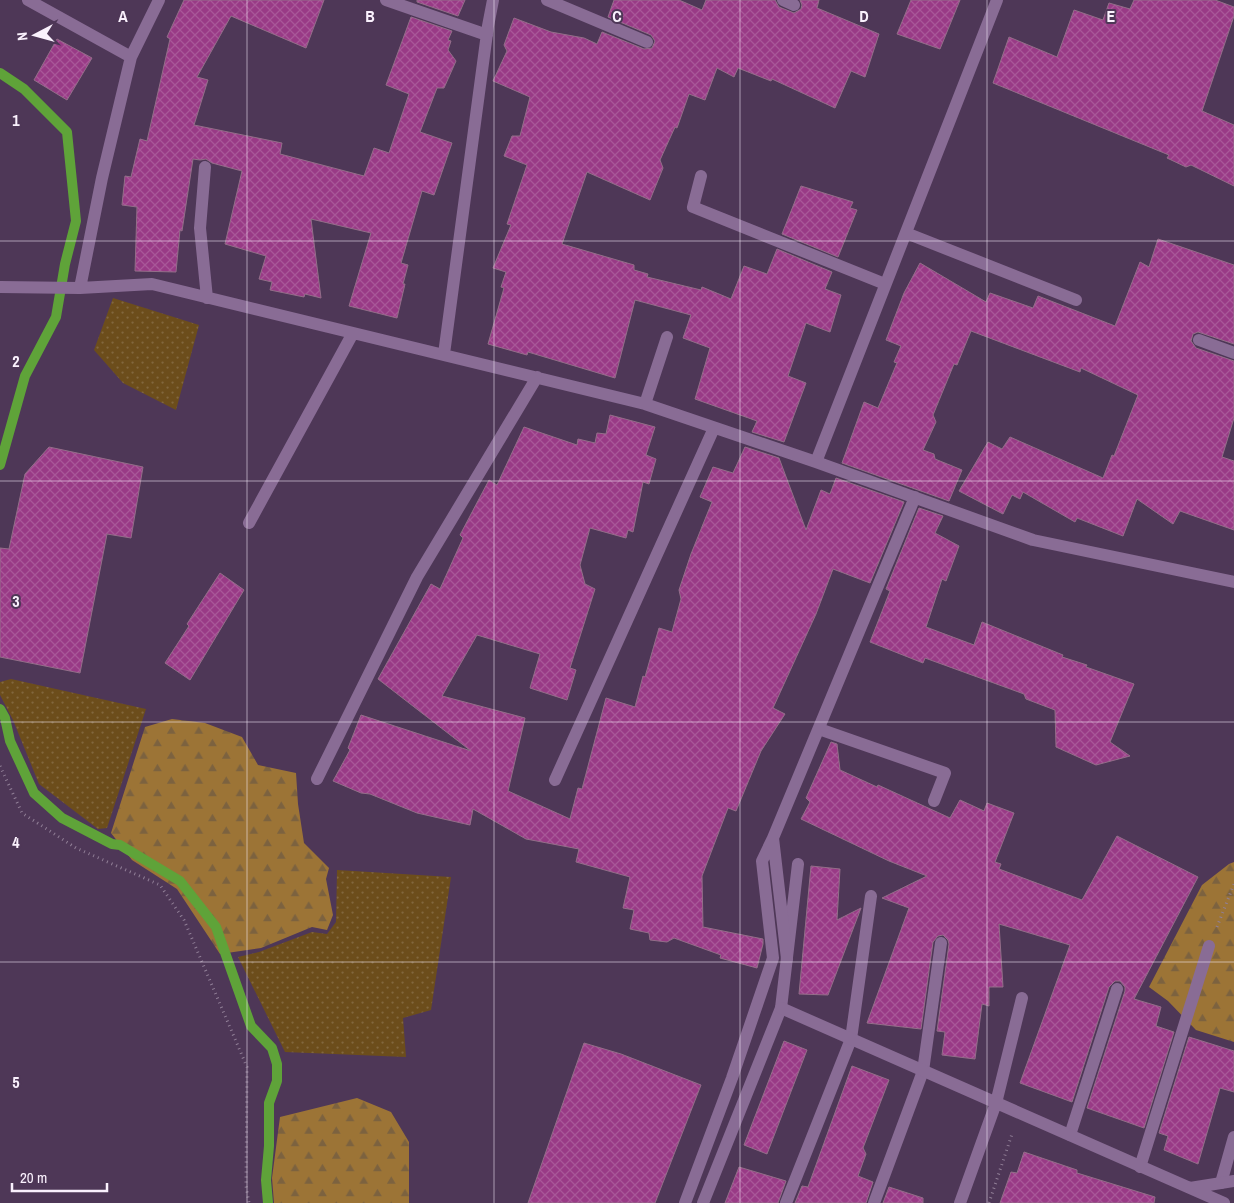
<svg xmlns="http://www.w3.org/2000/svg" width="1234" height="1203" viewBox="0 0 1234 1203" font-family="'Archivo Narrow',sans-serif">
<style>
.green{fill:url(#green-dots)}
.forest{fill:url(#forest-firs)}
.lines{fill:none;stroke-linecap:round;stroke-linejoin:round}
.stream{stroke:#5fa339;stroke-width:10}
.building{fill:url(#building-cross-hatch);stroke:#936e89}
.path{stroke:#917f97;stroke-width:3;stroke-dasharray:1 4;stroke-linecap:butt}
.lane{stroke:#896c95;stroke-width:12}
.street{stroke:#896c95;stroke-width:12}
.grid{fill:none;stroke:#faf1fd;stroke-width:1;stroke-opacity:0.55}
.grid-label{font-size:16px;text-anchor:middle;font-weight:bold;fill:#faf1fd;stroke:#4e3757;stroke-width:4;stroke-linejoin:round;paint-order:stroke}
</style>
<defs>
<pattern id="green-dots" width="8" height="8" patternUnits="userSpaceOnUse" patternTransform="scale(1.25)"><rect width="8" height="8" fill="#6c4d1b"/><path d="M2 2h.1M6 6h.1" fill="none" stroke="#82673d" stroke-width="1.8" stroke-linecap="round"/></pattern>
<pattern id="forest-firs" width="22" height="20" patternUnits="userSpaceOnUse" patternTransform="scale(1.25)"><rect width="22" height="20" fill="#9c7436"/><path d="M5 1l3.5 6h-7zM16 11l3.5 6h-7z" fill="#7c623f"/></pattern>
<pattern id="building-cross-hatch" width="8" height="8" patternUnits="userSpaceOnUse" patternTransform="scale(1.25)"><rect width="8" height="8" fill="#993a86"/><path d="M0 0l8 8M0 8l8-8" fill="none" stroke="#a85798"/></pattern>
</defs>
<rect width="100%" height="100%" fill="#4e3757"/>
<path class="green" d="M 113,298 L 199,325 L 176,410 L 123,383 L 94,350 Z
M 11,679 L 146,709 L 107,828 L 98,829 L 39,784 L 13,720 L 0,695 L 0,682 Z
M 337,870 L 451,877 L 431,1010 L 403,1018 L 406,1057 L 285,1052 L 238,957 L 259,952 L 312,932 L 327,934 L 336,922 Z"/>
<path class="forest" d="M 172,719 L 205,723 L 242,737 L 258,765 L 296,773 L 298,804 L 304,843 L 329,868 L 326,879 L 333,915 L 327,930 L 312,927 L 261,948 L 220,954 L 177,889 L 132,860 L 111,833 L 145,727 Z
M 1234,862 L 1234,1042 L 1196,1030 L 1168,1001 L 1149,987 L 1202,885 L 1229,864 Z
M 357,1098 L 391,1112 L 409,1142 L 409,1203 L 274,1203 L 272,1178 L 280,1117 Z"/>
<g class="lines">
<path class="stream" d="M 0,73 L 24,89 L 67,132 L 76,221 L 65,264 L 56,317 L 25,376 L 0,465
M 0,709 L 5,718 L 10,741 L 34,793 L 62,818 L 112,844 L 120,845 L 180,881 L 216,927 L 251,1026 L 272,1048 L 277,1064 L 277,1081 L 269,1103 L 269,1146 L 266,1180 L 268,1203"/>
</g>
<path class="building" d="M 184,0 L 324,0 L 306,48 L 231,16 L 197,77 L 208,80 L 194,125 L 282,143 L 280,154 L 364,176 L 374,148 L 389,153 L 409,94 L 386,85 L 411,17 L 452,31 L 448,40 L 451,41 L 448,50 L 456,61 L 444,88 L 437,88 L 420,132 L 452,143 L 434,195 L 422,191 L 401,263 L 408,265 L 403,284 L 405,284 L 397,318 L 349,306 L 371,233 L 311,219 L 321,298 L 305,294 L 304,297 L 270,290 L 272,282 L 259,279 L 266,256 L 225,244 L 242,171 L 212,163 L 206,159 L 200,160 L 193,159 L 182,231 L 180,230 L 176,272 L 135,271 L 137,207 L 122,205 L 125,176 L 131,177 L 140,139 L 147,141 L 170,39 L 167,37 Z
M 417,0 L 465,0 L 458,16 L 417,2 Z
M 614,0 L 679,0 L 702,10 L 706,0 L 775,0 L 779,7 L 794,13 L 801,9 L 802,5 L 800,0 L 819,0 L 817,8 L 879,34 L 865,77 L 851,71 L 835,108 L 772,79 L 771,81 L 738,68 L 734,77 L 717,68 L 705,100 L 689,94 L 677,128 L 675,127 L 660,160 L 663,168 L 650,200 L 587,172 L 562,244 L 634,265 L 634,270 L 648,274 L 647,277 L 701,290 L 702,287 L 731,299 L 744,266 L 767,274 L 777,249 L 832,272 L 825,289 L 841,295 L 830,332 L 806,323 L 788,376 L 806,383 L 784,442 L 752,432 L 757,421 L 695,399 L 710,348 L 683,338 L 691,315 L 635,300 L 615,378 L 528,352 L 527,355 L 488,344 L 504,288 L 501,287 L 506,272 L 493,268 L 511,225 L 507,224 L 527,165 L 504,156 L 512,136 L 520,136 L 530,97 L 493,81 L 507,51 L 504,45 L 514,18 L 551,32 L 584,38 L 597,44 L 602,32 L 644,49 L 652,48 L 655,41 L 651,35 L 608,17 Z
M 911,0 L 960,0 L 940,49 L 897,34 Z
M 1134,0 L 1215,0 L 1234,7 L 1234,16 L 1202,111 L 1234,125 L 1234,186 L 1191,165 L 1186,167 L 1167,158 L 1169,155 L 993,83 L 1009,37 L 1057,57 L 1074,10 L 1103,20 L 1109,3 L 1130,9 Z
M 57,39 L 92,58 L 67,100 L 34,80 Z
M 801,186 L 853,202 L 850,208 L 857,210 L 838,257 L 782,234 Z
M 1158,239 L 1234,265 L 1234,344 L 1198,332 L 1193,334 L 1191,341 L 1196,348 L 1234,361 L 1234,418 L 1222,457 L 1234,461 L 1234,530 L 1180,511 L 1173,524 L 1137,499 L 1123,536 L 1077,518 L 1075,522 L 1023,492 L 1020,499 L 1012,495 L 1003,514 L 959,491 L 988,442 L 1002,449 L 1010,437 L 1103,478 L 1112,455 L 1114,456 L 1138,395 L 1081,368 L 1080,372 L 971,331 L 957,365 L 954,364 L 933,415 L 936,422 L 923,450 L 934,454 L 935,459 L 962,470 L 949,501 L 842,463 L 864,402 L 878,408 L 897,363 L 894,362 L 901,346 L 886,340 L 904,293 L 920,263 L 986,302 L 990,293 L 1033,308 L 1038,296 L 1115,326 L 1140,262 L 1149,267 Z
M 610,415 L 655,427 L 646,455 L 656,459 L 649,484 L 643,482 L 633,532 L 628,530 L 626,538 L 590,528 L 580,565 L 585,584 L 595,589 L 570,668 L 576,670 L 567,700 L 530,688 L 540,654 L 477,635 L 442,696 L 525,718 L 508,791 L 570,819 L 578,788 L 582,789 L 606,698 L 635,707 L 643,676 L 645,677 L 659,628 L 672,632 L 681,599 L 679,590 L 691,554 L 712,502 L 700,497 L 713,467 L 733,473 L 745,447 L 779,458 L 806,530 L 821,490 L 830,494 L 836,478 L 904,502 L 870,583 L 833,569 L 816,614 L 773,708 L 785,714 L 761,751 L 736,811 L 728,808 L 702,876 L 703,927 L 763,939 L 763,944 L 757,968 L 720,958 L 721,955 L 674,938 L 667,942 L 650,940 L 649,933 L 630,929 L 634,910 L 623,908 L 630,877 L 576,862 L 579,849 L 526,839 L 473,809 L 470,825 L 417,813 L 370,794 L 361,793 L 333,781 L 350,750 L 348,748 L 361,715 L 471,751 L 378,679 L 431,584 L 440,589 L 463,538 L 460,535 L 489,480 L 497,485 L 524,427 L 577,445 L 578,439 L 595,443 L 597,433 L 606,434 Z
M 49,447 L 143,467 L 131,538 L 107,534 L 80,673 L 0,657 L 0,548 L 9,549 L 25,474 Z
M 919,508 L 943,516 L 935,533 L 959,546 L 946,581 L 942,579 L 926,627 L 974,645 L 982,622 L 1063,655 L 1062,657 L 1087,665 L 1086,667 L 1134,684 L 1110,742 L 1130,756 L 1096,765 L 1056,747 L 1055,710 L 1026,699 L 1024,694 L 925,658 L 923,663 L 870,642 L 890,591 L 886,589 Z
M 220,573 L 244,590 L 190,680 L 165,663 L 189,626 L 187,624 Z
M 831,742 L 837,744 L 840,770 L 877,787 L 878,785 L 950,818 L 960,800 L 984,811 L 987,803 L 1014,813 L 995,862 L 1001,864 L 999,869 L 1082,900 L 1117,836 L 1198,877 L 1134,999 L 1161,1007 L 1156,1026 L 1174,1032 L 1144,1128 L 1087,1108 L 1125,991 L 1125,987 L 1120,981 L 1115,981 L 1109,987 L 1072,1102 L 1020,1083 L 1070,945 L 999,924 L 1003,987 L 989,987 L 989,1006 L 982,1004 L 975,1059 L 942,1055 L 945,1032 L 937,1031 L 949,944 L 948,940 L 943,935 L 938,936 L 933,942 L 921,1029 L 867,1023 L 909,908 L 882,898 L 927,876 L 889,861 L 801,819 L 810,802 L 806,798 Z
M 811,866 L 840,869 L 837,920 L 861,908 L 828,995 L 799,994 Z
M 1189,1037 L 1234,1051 L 1234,1092 L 1220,1088 L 1198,1164 L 1164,1150 L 1168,1136 L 1159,1133 Z
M 784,1041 L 807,1050 L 767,1154 L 744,1145 Z
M 584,1043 L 621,1054 L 701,1085 L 655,1203 L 528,1203 Z
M 852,1066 L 889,1080 L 863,1148 L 866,1154 L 858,1176 L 873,1182 L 866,1203 L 795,1203 L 802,1186 L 808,1187 Z
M 1024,1152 L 1077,1170 L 1077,1173 L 1155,1197 L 1154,1203 L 1000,1203 L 1011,1172 L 1017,1173 Z
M 739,1167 L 786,1181 L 778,1203 L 725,1203 Z
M 889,1187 L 923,1198 L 923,1203 L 883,1203 Z"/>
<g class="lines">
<path class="path" d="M 0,766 L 22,813 L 76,848 L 160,885 L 184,920 L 247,1067 L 246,1186 L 249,1203
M 1217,927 L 1234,884
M 989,1203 L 1012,1134"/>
<path class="lane" d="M 1070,1135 L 1117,989
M 1140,1167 L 1209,946
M 1221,1183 L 1234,1137
M 703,1203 L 781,1008 L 798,864
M 786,1203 L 851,1039 L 871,896
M 874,1203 L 923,1071 L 941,943"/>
<path class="street" d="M 28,0 L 131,57
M 386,0 L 487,35
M 547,0 L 647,42
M 783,0 L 794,5
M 205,167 L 200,228 L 207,298
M 701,176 L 693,207 L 885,284
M 906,233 L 1076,300
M 0,287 L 80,288 L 152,284 L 645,404 L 816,462 L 1033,540 L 1234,582
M 80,288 L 102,178 L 131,57 L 159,0
M 1199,340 L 1234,353
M 444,354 L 488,26 L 493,0
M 645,404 L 667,337
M 816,462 L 997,0
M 249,523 L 353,333
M 819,729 L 945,773 L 934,801
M 317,779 L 417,577 L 537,377
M 555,780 L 714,428
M 773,838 L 787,959
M 781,1008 L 1224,1203
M 1190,1188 L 1234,1181
M 685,1203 L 732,1078 L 773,958 L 762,861 L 773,838 L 915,497
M 960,1203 L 996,1103 L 1022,998"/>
</g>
<path class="grid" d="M 247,0 L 247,1203M 494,0 L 494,1203M 740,0 L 740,1203M 987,0 L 987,1203M 0,241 L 1234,241M 0,481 L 1234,481M 0,722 L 1234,722M 0,962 L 1234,962"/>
<g class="grid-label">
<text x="123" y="22">A</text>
<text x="370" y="22">B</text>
<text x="617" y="22">C</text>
<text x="864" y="22">D</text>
<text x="1111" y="22">E</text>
<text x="16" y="126">1</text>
<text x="16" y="367">2</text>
<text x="16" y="607">3</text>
<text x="16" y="848">4</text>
<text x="16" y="1088">5</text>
</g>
<g transform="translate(35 35) rotate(264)" stroke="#4e3757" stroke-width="4" paint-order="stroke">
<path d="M0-4L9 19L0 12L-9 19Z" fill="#faf1fd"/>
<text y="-8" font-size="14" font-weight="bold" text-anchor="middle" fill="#faf1fd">N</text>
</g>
<path d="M12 1183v8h95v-8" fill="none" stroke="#faf1fd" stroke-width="2.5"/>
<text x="20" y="1183" font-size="15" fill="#faf1fd" stroke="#4e3757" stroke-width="4" paint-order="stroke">20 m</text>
</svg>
